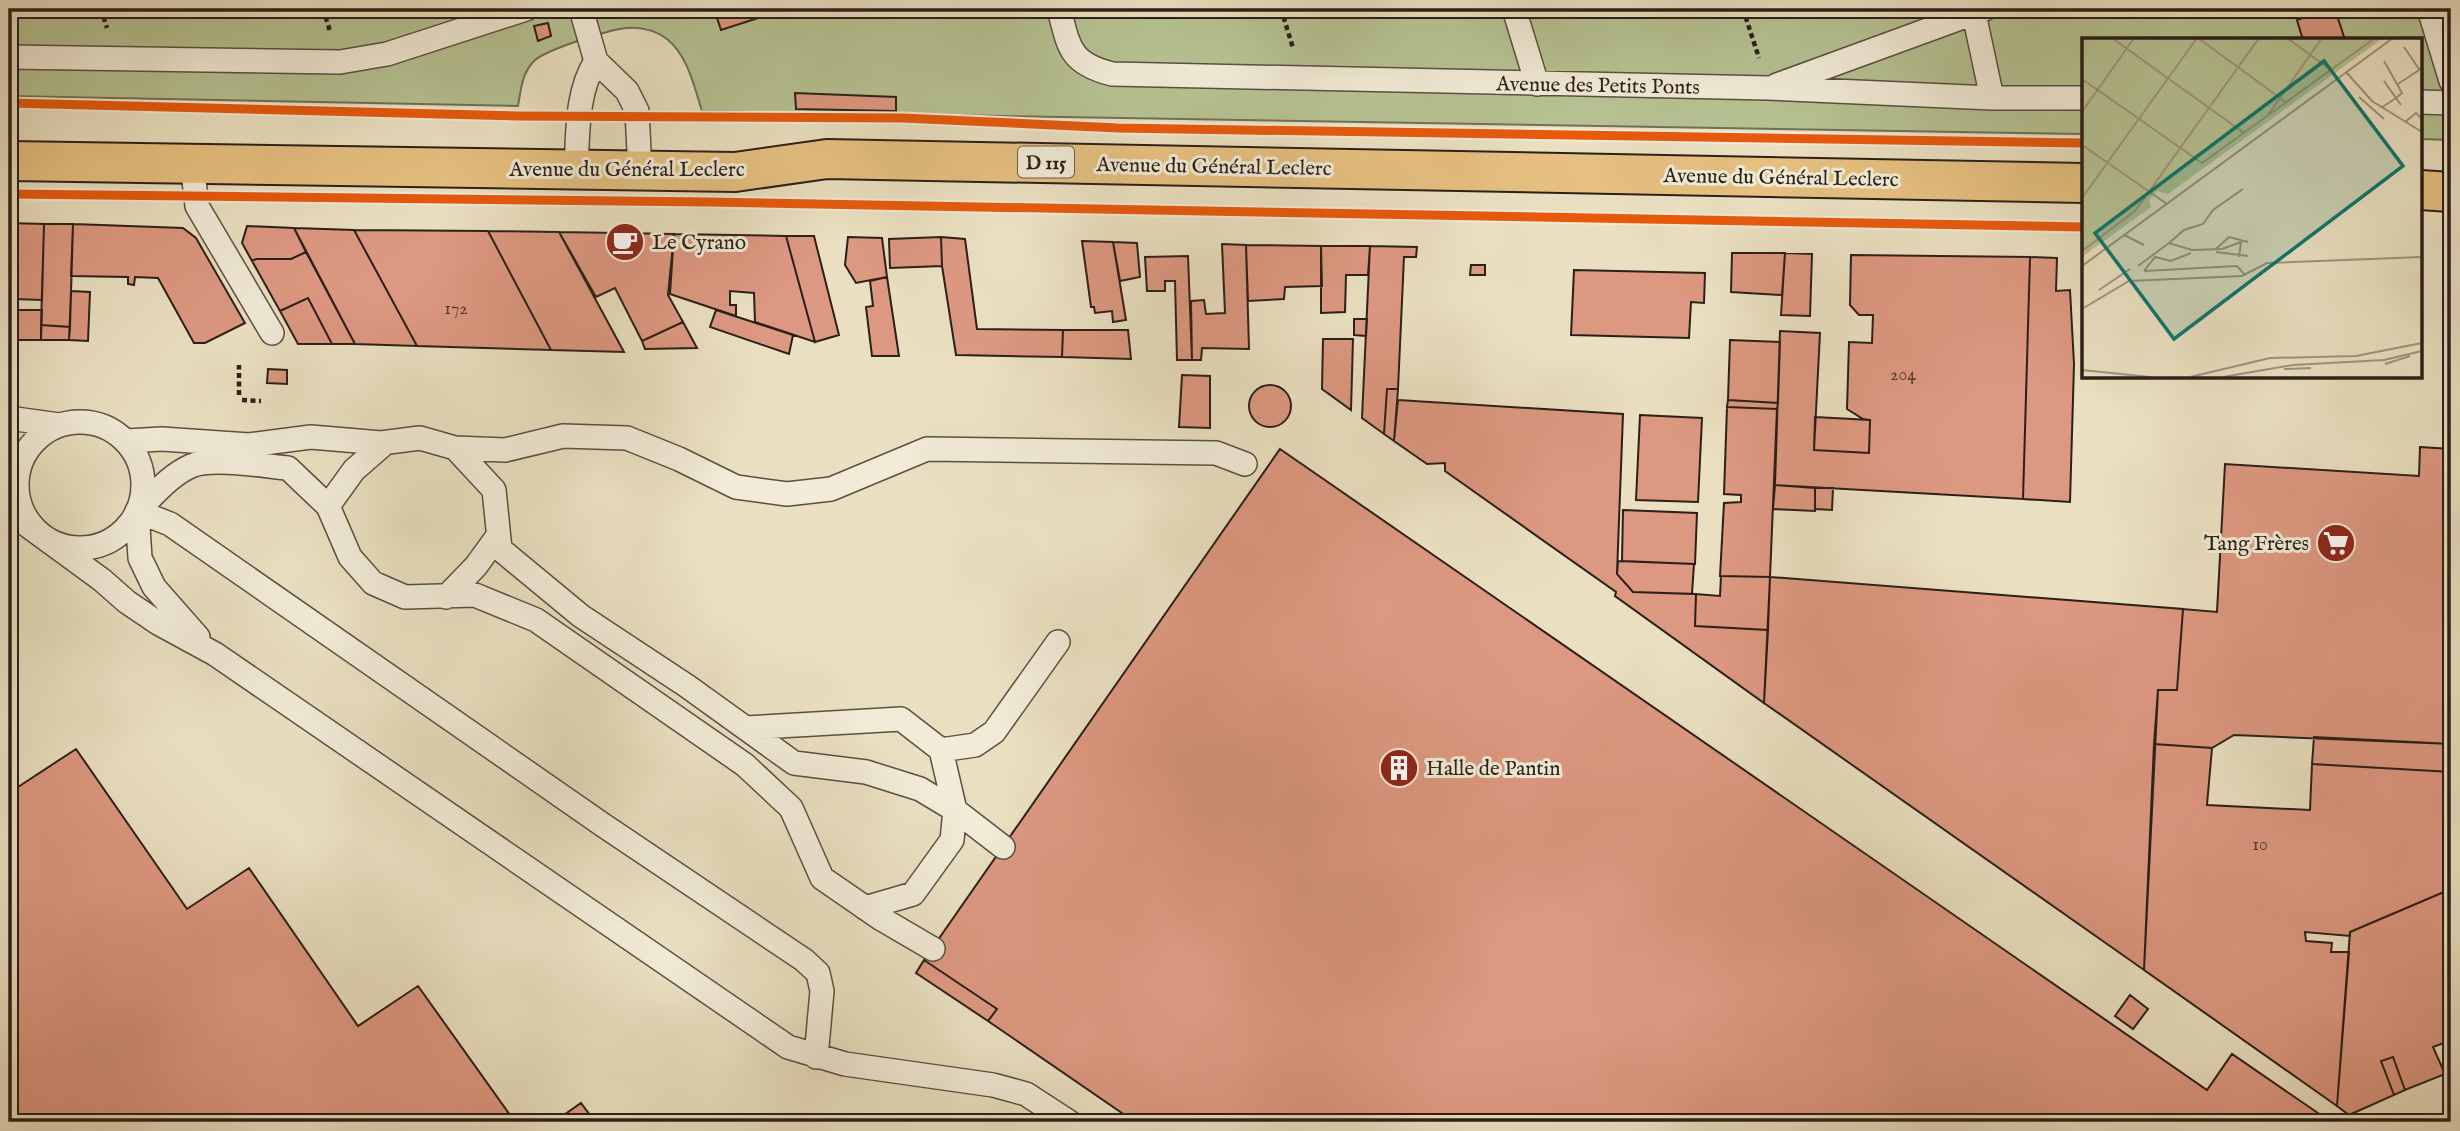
<svg xmlns="http://www.w3.org/2000/svg" width="2460" height="1131" viewBox="0 0 2460 1131" font-family="'IM FELL English',serif">
<style>
.green{fill:#b6c293;stroke:#707056;stroke-width:2}
.building{fill:#dd9881;stroke:#2b1f18;stroke-width:2}
.lines{fill:none;stroke-linecap:round;stroke-linejoin:round}
.service-casing{stroke:#5b4f42;stroke-width:26}
.primary-casing{stroke:#2b1f18;stroke-width:42}
.path{stroke:#2b1f18;stroke-width:4.5;stroke-dasharray:5 3.5;stroke-linecap:butt}
.service{stroke:#f1ebd7;stroke-width:23}
.primary{stroke:#e5c080;stroke-width:38}
.cycleway-casing{stroke:#f1ebd7;stroke-width:13}
.cycleway{stroke:#e8590c;stroke-width:9}
.labels{text-anchor:middle;stroke-width:6;stroke-linejoin:round;paint-order:stroke}
.number-label{font-size:18px;fill:#583d32}
.shield{fill:#f1ebd7;stroke:#665c51;stroke-width:2}
.shield-label{font-size:19px;font-weight:bold;fill:#2b1f18}
.street-label{font-size:21px;fill:#2b1f18;stroke:#f1ebd7}
.poi-label{font-size:21px;fill:#2b1f18;stroke:#f1ebd7;text-anchor:start}
.inset-road{fill:none;stroke:#9e937d;stroke-width:2}
.view{fill:#0f766e;fill-opacity:0.15;stroke:#0f766e;stroke-width:3.5}
.inset-edge{fill:none;stroke:#2b1f18;stroke-width:3.5}
</style>
<rect width="100%" height="100%" fill="#eae0c1"/>
<filter id="stains"><feTurbulence type="fractalNoise" baseFrequency=".00286" numOctaves="4"/><feColorMatrix values="0 0 0 0 .2 0 0 0 0 .09 0 0 0 0 .02 0 0 0 .5 -.17"/></filter>
<radialGradient id="worn" r=".72"><stop offset=".6" stop-color="#630" stop-opacity="0"/><stop offset="1" stop-color="#630" stop-opacity=".3"/></radialGradient>
<path class="green" d="M 9,9 L 2451,9 L 2451,140 L 2420,139 L 2420,40 L 2084,40 L 2084,134 L 702,111 C 694,86 688,56 667,39 C 654,29 636,26 620,29 C 603,32 545,50 534,61 C 522,73 521,89 518,106 L 9,96 Z"/>
<path class="building" d="M 714,9 L 758,9 L 761,17 L 721,30 Z
M 2327,9 L 2335,9 L 2345,40 L 2303,40 L 2297,20 Z
M 548,23 L 551,36 L 538,41 L 534,26 Z
M 795,93 L 896,97 L 896,111 L 796,109 Z
M 9,223 L 44,224 L 42,300 L 15,299 L 16,283 L 9,283 Z
M 44,224 L 73,224 L 70,327 L 41,325 Z
M 73,224 L 183,228 L 196,238 L 245,323 L 205,343 L 194,343 L 158,278 L 135,277 L 134,285 L 128,284 L 128,277 L 71,276 Z
M 247,226 L 294,228 L 306,252 L 291,259 L 256,259 L 252,261 L 242,243 Z
M 294,228 L 354,230 L 417,346 L 355,344 Z
M 354,230 L 488,231 L 551,350 L 417,346 Z
M 488,231 L 559,232 L 624,352 L 551,350 Z
M 559,232 L 674,234 L 668,295 L 683,322 L 642,341 L 615,288 L 596,297 Z
M 674,234 L 786,236 L 815,342 L 755,322 L 754,293 L 730,291 L 730,305 L 736,305 L 736,316 L 670,294 Z
M 786,236 L 814,236 L 839,335 L 815,342 Z
M 848,237 L 882,238 L 887,277 L 856,283 L 845,265 Z
M 941,237 L 965,239 L 977,329 L 1063,330 L 1062,357 L 956,355 L 942,266 Z
M 941,237 L 942,266 L 890,268 L 889,239 Z
M 1082,241 L 1113,242 L 1126,320 L 1113,322 L 1112,311 L 1095,313 L 1094,307 L 1091,307 Z
M 1113,242 L 1137,243 L 1140,277 L 1120,281 Z
M 1222,244 L 1246,245 L 1249,349 L 1202,348 L 1201,360 L 1192,360 L 1191,301 L 1204,300 L 1206,314 L 1225,313 Z
M 1246,245 L 1321,246 L 1322,286 L 1285,287 L 1284,299 L 1248,301 Z
M 1321,246 L 1370,246 L 1368,275 L 1346,275 L 1345,312 L 1321,313 Z
M 1370,246 L 1417,247 L 1416,257 L 1404,257 L 1398,389 L 1387,389 L 1384,434 L 1362,418 Z
M 306,252 L 355,344 L 332,344 L 308,298 L 280,311 L 252,261 L 256,259 L 291,259 Z
M 1732,253 L 1785,253 L 1782,295 L 1731,292 Z
M 1785,253 L 1812,254 L 1810,316 L 1781,315 Z
M 1851,255 L 2030,257 L 2023,499 L 1775,485 L 1780,331 L 1820,333 L 1814,450 L 1869,453 L 1870,420 L 1863,419 L 1847,409 L 1849,342 L 1872,343 L 1873,315 L 1859,315 L 1850,305 Z
M 1188,256 L 1192,360 L 1177,360 L 1175,281 L 1165,281 L 1165,291 L 1147,291 L 1145,257 Z
M 2030,257 L 2057,258 L 2056,291 L 2070,290 L 2074,364 L 2070,502 L 2023,499 Z
M 1471,265 L 1485,265 L 1485,275 L 1470,275 Z
M 1574,270 L 1705,273 L 1704,303 L 1691,302 L 1689,338 L 1571,335 Z
M 887,277 L 899,356 L 872,356 L 866,307 L 873,306 L 870,281 Z
M 71,291 L 90,292 L 88,341 L 69,340 Z
M 308,298 L 332,344 L 298,344 L 280,311 Z
M 9,310 L 42,310 L 41,340 L 9,340 Z
M 716,310 L 793,335 L 789,354 L 710,327 Z
M 1354,319 L 1367,319 L 1366,336 L 1354,335 Z
M 683,322 L 697,348 L 645,349 L 642,341 Z
M 41,325 L 70,327 L 69,340 L 41,340 Z
M 1063,330 L 1128,330 L 1131,359 L 1062,357 Z
M 1323,339 L 1353,339 L 1351,410 L 1322,389 Z
M 1730,340 L 1780,342 L 1778,403 L 1728,400 Z
M 268,369 L 287,370 L 287,384 L 267,383 Z
M 1182,375 L 1210,376 L 1210,428 L 1179,427 Z
M1249 406a21 21 0 1 1 42 0a21 21 0 1 1-42 0Z
M 1387,389 L 1398,389 L 1394,441 L 1384,434 Z
M 1398,400 L 1623,414 L 1617,574 L 1633,592 L 1696,594 L 1695,626 L 1768,630 L 1764,703 L 1615,596 L 1616,592 L 1445,471 L 1445,463 L 1427,464 L 1394,441 Z
M 1728,400 L 1778,403 L 1777,409 L 1727,407 Z
M 1727,407 L 1777,409 L 1770,577 L 1720,576 L 1724,503 L 1741,502 L 1741,495 L 1724,494 Z
M 1640,415 L 1702,418 L 1698,502 L 1636,500 Z
M 1815,417 L 1870,420 L 1869,453 L 1814,450 Z
M 2420,447 L 2451,449 L 2451,744 L 2234,735 L 2212,748 L 2154,744 L 2158,690 L 2177,690 L 2183,609 L 2217,612 L 2225,464 L 2419,476 Z
M 1280,449 L 2207,1090 L 2232,1054 L 2331,1122 L 1135,1122 L 988,1021 L 997,1009 L 924,960 Z
M 1775,485 L 1815,488 L 1815,511 L 1773,509 Z
M 1815,488 L 1833,488 L 1832,510 L 1815,509 Z
M 1623,510 L 1697,513 L 1695,564 L 1622,561 Z
M 1618,561 L 1694,564 L 1692,594 L 1633,592 L 1617,574 Z
M 1721,576 L 1770,577 L 1768,630 L 1695,626 L 1696,594 L 1720,596 Z
M 1770,577 L 2183,609 L 2177,690 L 2158,690 L 2144,970 L 1764,703 Z
M 2314,737 L 2451,744 L 2451,772 L 2312,764 Z
M 2154,744 L 2212,748 L 2207,805 L 2310,810 L 2312,764 L 2451,772 L 2451,889 L 2350,932 L 2350,936 L 2305,932 L 2306,941 L 2332,943 L 2331,952 L 2349,952 L 2337,1106 L 2144,970 Z
M 76,749 L 187,909 L 249,868 L 358,1026 L 418,986 L 515,1122 L 9,1122 L 9,781 L 15,789 Z
M 2451,889 L 2451,1040 L 2433,1047 L 2445,1074 L 2405,1090 L 2393,1057 L 2381,1061 L 2394,1095 L 2349,1115 L 2337,1106 L 2350,932 Z
M 924,960 L 997,1009 L 988,1021 L 916,973 Z
M 2130,995 L 2148,1009 L 2133,1029 L 2115,1016 Z
M 2393,1057 L 2405,1090 L 2394,1095 L 2381,1061 Z
M 581,1103 L 595,1122 L 554,1122 Z"/>
<g class="lines">
<g class="service-casing">
<path id="service" d="M 581,9 L 596,61 L 627,91 L 637,111 L 640,172
M 1059,9 C 1069,47 1069,63 1112,74 L 1768,88 L 1992,98 L 2084,98
M 1514,9 L 1537,84
M 1973,9 L 1992,98
M 2429,9 L 2451,81
M 9,57 L 340,62 L 387,54 L 526,9
M 1777,85 L 1985,9
M 2420,102 L 2451,103
M 192,164 L 197,206 L 272,333
M 576,170 C 578,134 576,92 596,61
M 9,418 L 59,425
M17 485a63 63 0 1 1 126 0a63 63 0 1 1-126 0Z
M 126,441 L 162,439 L 249,445 L 311,437 L 381,443 L 420,438 L 455,448 L 494,490 L 500,549 L 581,616 L 687,686 L 794,763 L 866,772 L 920,789 L 955,810 L 952,840 L 913,894 L 865,908
M 455,448 L 505,450 L 563,436 L 627,438 L 679,459 L 736,487 L 787,494 L 831,489 L 927,449 L 1216,453 L 1245,464
M 328,506 L 354,470 L 385,443
M 137,511 L 170,524 L 603,825 L 804,960 L 818,973 L 822,991 L 816,1057
M 9,512 L 102,580 L 127,602 L 158,623 L 215,654 L 788,1047 L 845,1064 L 993,1085 L 1026,1094 L 1069,1122
M 446,597 L 476,566 L 497,537
M 198,637 L 154,587 L 140,558 L 137,511 C 153,496 170,475 191,466 C 211,457 265,466 288,468 L 328,506 L 350,557 L 373,583 L 405,597 L 475,595 L 536,620 L 745,765 L 791,808 L 822,878 L 880,918 L 933,949
M 746,728 L 901,719 L 941,750 L 955,810 L 1003,847
M 941,750 L 975,745 L 994,732 L 1058,642"/>
</g>
<g class="primary-casing">
<path id="primary" d="M 9,161 L 735,172 L 827,159 L 2084,183
M 2420,190 L 2451,192"/>
</g>
<path class="path" d="M 101,9 L 107,28
M 323,9 L 330,31
M 1281,9 L 1293,48
M 1743,9 L 1759,58
M 239,395 L 239,365
M 242,400 L 261,401"/>
<use href="#service" class="service"/>
<use href="#primary" class="primary"/>
<g class="cycleway-casing">
<path id="cycleway" d="M 9,103 L 517,116 L 903,118 L 1118,128 L 2084,143
M 9,194 L 708,202 L 2084,227"/>
</g>
<use href="#cycleway" class="cycleway"/>
</g>
<defs>
<g id="cafe-disc" transform="scale(2.0125)"><circle r="9.5" fill="#8f2418" stroke="#f1ebd7"/><path d="M-5.5-4.5H6V0H3Q3 3.5 0 3.5H-2.5Q-5.5 3.5-5.5 0ZM3-3.2v2h1.7v-2ZM-6 4.5H4V6H-6Z" fill="#fff"/></g>
<g id="supermarket-disc" transform="scale(2.0125)"><circle r="9.5" fill="#8f2418" stroke="#f1ebd7"/><path d="M-6-5.5h2.5l.6 2H6L4.5 2H-2.5L-4.4-4H-6ZM-1.5 3.2a1.3 1.3 0 1 0 .1 0ZM3 3.2a1.3 1.3 0 1 0 .1 0Z" fill="#fff"/></g>
<g id="building-disc" transform="scale(2.0125)"><circle r="9.5" fill="#8f2418" stroke="#f1ebd7"/><path d="M-4-6H4V6H1V3H-1V6H-4ZM-2.5-4.3h1.7v1.8h-1.7ZM.8-4.3h1.7v1.8H.8ZM-2.5-1h1.7V.8h-1.7ZM.8-1h1.7V.8H.8Z" fill="#fff"/></g>
</defs>
<g fill-rule="evenodd">
<use href="#cafe-disc" x="625" y="242"/>
<use href="#supermarket-disc" x="2336" y="543"/>
<use href="#building-disc" x="1399" y="768"/>
</g>
<g class="labels">
<g class="number-label">
<text x="456" y="314">172</text>
<text x="1903" y="380">204</text>
<text x="2260" y="850">10</text>
</g>
<rect class="shield" x="1018" y="146.5" width="56" height="31" rx="5"/>
<g class="shield-label">
<text x="1046" y="169">D 115</text>
</g>
<g class="street-label">
<text transform="translate(1598 85) rotate(1)" y="7">Avenue des Petits Ponts</text>
<text transform="translate(1214 166) rotate(1)" y="7">Avenue du Général Leclerc</text>
<text x="627" y="176">Avenue du Général Leclerc</text>
<text transform="translate(1781 177) rotate(1)" y="7">Avenue du Général Leclerc</text>
</g>
<g class="poi-label">
<text x="652" y="249">Le Cyrano</text>
<text x="2309" y="550" text-anchor="end">Tang Frères</text>
<text x="1426" y="775">Halle de Pantin</text>
</g>
</g>
<g transform="translate(2082 38)">
<rect width="340" height="340" fill="#eae0c1"/>
<path d="M 0,0 L 301,0 L 86,156 L 75,153 L 67,162 L 69,169 L 0,219 Z" fill="#b6c293"/>
<path class="inset-road" d="M 30,0 L 162,95M 116,0 L 205,65M 205,0 L 249,32M 322,9 L 337,31M 264,34 L 290,63 L 340,94M 0,41 L 120,125 L 293,0M 302,43 L 314,60 L 320,55 L 302,23M 316,46 L 340,30M 277,59 L 302,81M 299,70 L 314,60 L 319,67M 0,74 L 52,0M 186,77 L 240,0M 323,84 L 334,75 L 340,81M 0,107 L 85,166M 0,160 L 115,0M 42,197 L 62,207M 87,205 L 102,192 L 121,186 L 131,172 L 161,151M 134,211 L 147,199 L 166,204M 0,213 L 53,173 L 177,0M 134,214 L 166,218M 0,228 L 311,0M 56,228 L 87,205 L 110,212 L 140,211 L 159,204 L 157,219M 62,233 L 73,219 L 89,223 L 109,215M 62,233 L 155,228 L 163,237M 17,252 L 48,231M 0,271 L 47,243 L 160,238 L 185,225 L 340,219M 303,326 L 328,318M 202,331 L 229,330M 0,332 L 68,339M 108,339 L 188,320 L 274,318 L 340,305M 141,339 L 211,327 L 302,322 L 340,313"/>
<path class="view" d="M 242,23 L 321,128 L 92,301 L 13,195 Z"/>
<rect width="340" height="340" class="inset-edge"/>
</g>
<rect width="2460" height="1131" fill="none" stroke="#eae0c1" stroke-width="35"/>
<rect x="10" y="10" width="2439" height="1110" fill="none" stroke="#2b1f18" stroke-width="3.5"/>
<rect x="18" y="18" width="2425" height="1096" fill="none" stroke="#2b1f18" stroke-width="2"/>
<rect width="100%" height="100%" filter="url(#stains)"/>
<rect width="100%" height="100%" fill="url(#worn)"/>
</svg>
